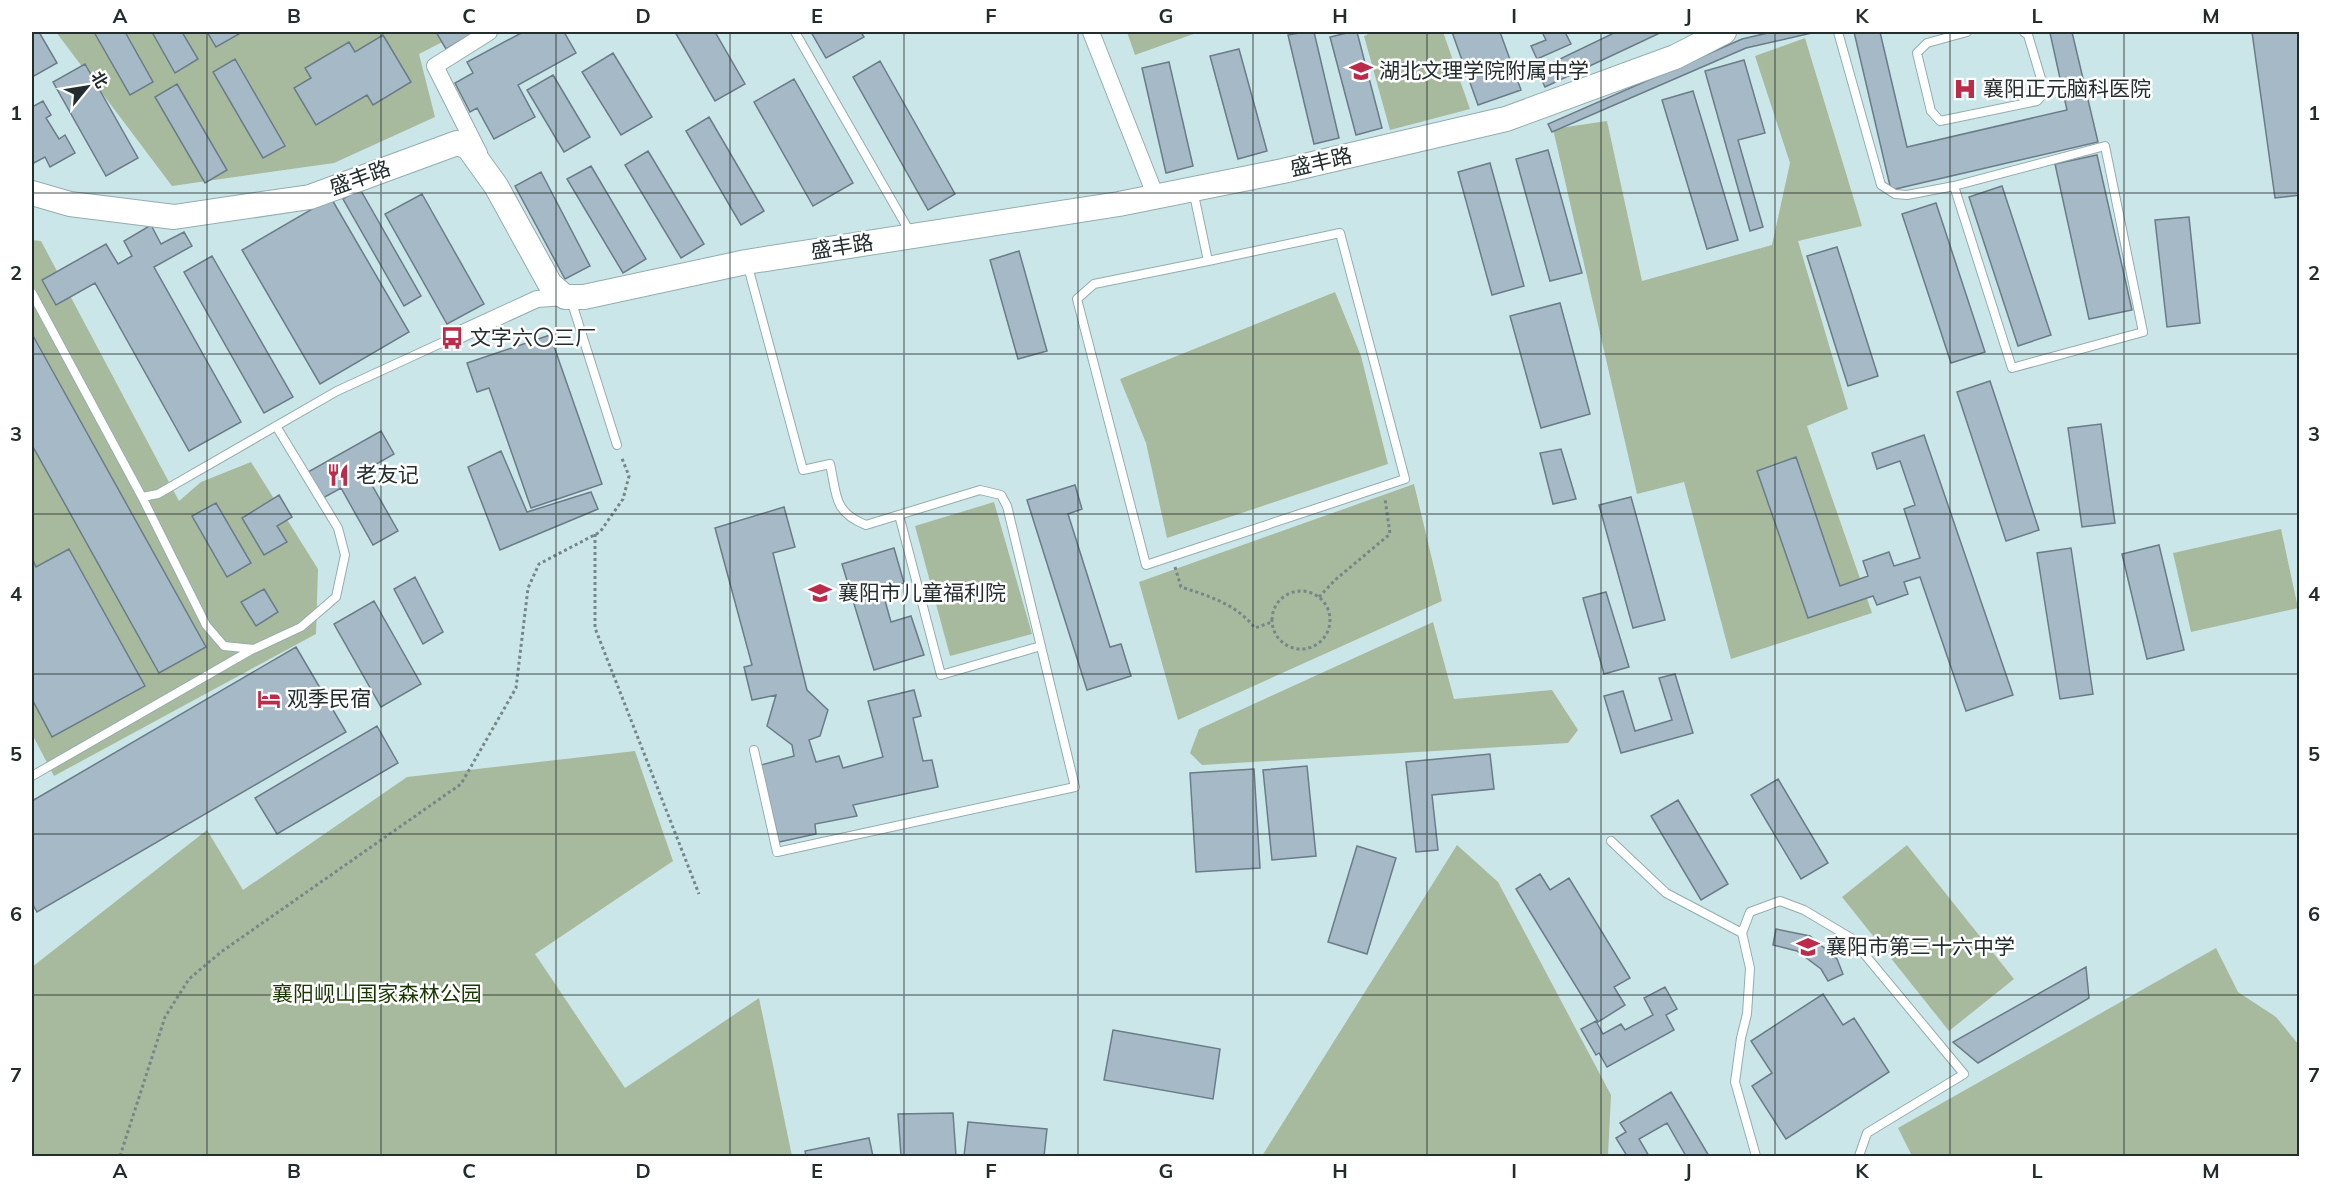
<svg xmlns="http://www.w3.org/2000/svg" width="2331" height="1188" viewBox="0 0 2331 1188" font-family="Mulish,'Noto Sans SC',sans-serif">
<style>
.green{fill:#a8ba9d}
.building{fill:#a6b9c6;stroke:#6a7c88;stroke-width:1.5}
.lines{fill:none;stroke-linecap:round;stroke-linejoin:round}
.lane-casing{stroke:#93adaf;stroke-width:10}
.street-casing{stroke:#93adaf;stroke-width:18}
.secondary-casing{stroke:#93adaf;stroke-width:26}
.path{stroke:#758788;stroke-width:3;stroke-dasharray:3 3;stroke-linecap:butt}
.lane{stroke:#fff;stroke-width:8}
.street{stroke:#fff;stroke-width:16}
.secondary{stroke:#fff;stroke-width:24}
.grid{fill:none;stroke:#232d2e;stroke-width:1.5;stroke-opacity:0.55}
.labels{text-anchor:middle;stroke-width:5;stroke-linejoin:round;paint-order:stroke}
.poi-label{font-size:21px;fill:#232d2e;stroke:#fff;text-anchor:start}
.street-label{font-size:21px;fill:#232d2e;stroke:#fff}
.park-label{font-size:21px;fill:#183600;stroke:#fff}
.neatline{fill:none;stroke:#232d2e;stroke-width:2}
.grid-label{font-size:20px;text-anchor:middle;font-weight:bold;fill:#232d2e}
</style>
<rect width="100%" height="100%" fill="#cbe6e8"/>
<path class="green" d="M 56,32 L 462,32 L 419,54 L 435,117 L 334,163 L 172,186 Z
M 1127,32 L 1199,32 L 1135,55 Z
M 1373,32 L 1443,32 L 1470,109 L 1390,130 L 1364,36 Z
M 1805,38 L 1862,226 L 1798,241 L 1848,409 L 1807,426 L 1872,613 L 1731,659 L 1684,482 L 1637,494 L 1553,129 L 1607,121 L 1642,281 L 1772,245 L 1790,163 L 1755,56 Z
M 32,240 L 41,241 L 179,501 L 201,482 L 251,462 L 318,569 L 316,634 L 54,776 L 32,734 Z
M 1335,292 L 1361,356 L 1388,464 L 1167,538 L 1146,443 L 1120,379 Z
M 1414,484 L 1442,601 L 1178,720 L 1139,582 Z
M 994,502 L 1032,634 L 950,656 L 915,526 Z
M 2281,529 L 2298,608 L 2191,632 L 2173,553 Z
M 1433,622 L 1454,699 L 1552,690 L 1578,730 L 1568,743 L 1202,765 L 1190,753 L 1199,729 Z
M 635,751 L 673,861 L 535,954 L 625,1088 L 759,998 L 792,1156 L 32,1156 L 32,967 L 207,830 L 243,890 L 407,777 Z
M 1457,845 L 1498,882 L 1611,1095 L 1608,1156 L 1262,1156 Z
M 1907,845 L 2014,979 L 1949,1031 L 1842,897 Z
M 2216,948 L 2238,992 L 2276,1017 L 2299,1045 L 2299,1156 L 1912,1156 L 1898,1128 Z"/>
<path class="building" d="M 32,32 L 39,32 L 57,63 L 34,76 L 32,72 Z
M 94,32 L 125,32 L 153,82 L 130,95 Z
M 152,32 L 182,32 L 198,59 L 175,73 Z
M 207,32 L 238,32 L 239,34 L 216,47 Z
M 436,32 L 468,32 L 470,35 L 446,49 Z
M 523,32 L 564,32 L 576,53 L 518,85 L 535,117 L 494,139 L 477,108 L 470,112 L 455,83 L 473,73 L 467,62 Z
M 675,32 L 715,32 L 745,84 L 715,101 Z
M 811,32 L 861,32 L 864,37 L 826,58 Z
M 1304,32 L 1314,32 L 1339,138 L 1314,144 L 1288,35 Z
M 1351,32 L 1357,32 L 1382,128 L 1356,135 L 1330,37 Z
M 1452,32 L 1500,32 L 1521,90 L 1478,105 Z
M 1542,32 L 1565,32 L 1571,44 L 1537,59 L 1531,46 L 1546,40 Z
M 1616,32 L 1662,32 L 1545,87 L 1537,70 Z
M 1772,32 L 1816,32 L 1746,48 L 1552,132 L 1548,124 L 1742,39 Z
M 1854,32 L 1880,32 L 1907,147 L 2067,110 L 2050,33 L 2072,32 L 2098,142 L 1891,190 Z
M 2252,32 L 2300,32 L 2300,195 L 2275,198 Z
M 383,35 L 411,82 L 373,105 L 367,95 L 316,125 L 294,88 L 311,78 L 305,68 L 349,42 L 355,52 Z
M 1239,49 L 1267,151 L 1238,159 L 1210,56 Z
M 613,53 L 652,117 L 621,135 L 582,72 Z
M 235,59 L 285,146 L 263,158 L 213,72 Z
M 1744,60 L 1765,133 L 1738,140 L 1763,227 L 1750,231 L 1705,71 Z
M 880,61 L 955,194 L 928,210 L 853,77 Z
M 1169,62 L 1193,166 L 1166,173 L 1142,68 Z
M 85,64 L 138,158 L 106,176 L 53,82 Z
M 553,75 L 590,137 L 564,152 L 527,90 Z
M 794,79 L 853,183 L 813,206 L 754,102 Z
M 177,84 L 227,170 L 205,183 L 155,97 Z
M 1693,91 L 1738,240 L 1707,249 L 1662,100 Z
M 43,101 L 51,115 L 46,118 L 59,139 L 65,135 L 75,153 L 50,167 L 45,157 L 32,164 L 32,107 Z
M 709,117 L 764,211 L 741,225 L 686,131 Z
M 1548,150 L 1582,273 L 1550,281 L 1516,159 Z
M 648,151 L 704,244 L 681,258 L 625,165 Z
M 2097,155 L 2132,310 L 2089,319 L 2055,164 Z
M 1490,163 L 1524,286 L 1492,295 L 1458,172 Z
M 591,166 L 646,259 L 623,273 L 567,179 Z
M 541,172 L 590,266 L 565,279 L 515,186 Z
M 2002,186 L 2051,335 L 2018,346 L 1969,197 Z
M 360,189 L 421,296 L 404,306 L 343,199 Z
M 422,194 L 484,304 L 447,324 L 385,214 Z
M 331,198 L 409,332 L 320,384 L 242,250 Z
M 1936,203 L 1985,352 L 1951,363 L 1902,214 Z
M 2189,217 L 2200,323 L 2167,327 L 2155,220 Z
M 151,225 L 161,244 L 184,232 L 192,246 L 154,267 L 241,422 L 189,451 L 95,283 L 56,305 L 42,280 L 106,244 L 118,264 L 132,256 L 124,241 Z
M 1837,247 L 1878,376 L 1848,386 L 1807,256 Z
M 1019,251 L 1047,351 L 1018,359 L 990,260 Z
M 212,256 L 293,397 L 264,413 L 184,272 Z
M 1560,303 L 1590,414 L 1541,428 L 1510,316 Z
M 32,334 L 206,647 L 159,673 L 32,445 Z
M 550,335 L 602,484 L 531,508 L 489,388 L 477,392 L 467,363 Z
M 1990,381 L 2039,530 L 2006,541 L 1957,392 Z
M 2101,424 L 2115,523 L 2082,527 L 2068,428 Z
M 381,431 L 394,454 L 364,471 L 398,531 L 373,545 L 341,488 L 323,498 L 308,472 Z
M 1924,435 L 2013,695 L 1966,711 L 1920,577 L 1904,582 L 1908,594 L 1877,605 L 1873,596 L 1808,618 L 1757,471 L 1796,457 L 1840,586 L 1868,576 L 1863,561 L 1889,552 L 1894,566 L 1920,558 L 1904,509 L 1915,505 L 1900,461 L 1877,469 L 1872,453 Z
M 1561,449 L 1576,499 L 1553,504 L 1540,453 Z
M 501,451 L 527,512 L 591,492 L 598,509 L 500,550 L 468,467 Z
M 1075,485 L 1082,509 L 1068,514 L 1110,647 L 1121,644 L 1131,676 L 1087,690 L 1027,500 Z
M 279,495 L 292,517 L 277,526 L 287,542 L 264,555 L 242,518 Z
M 1631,497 L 1665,620 L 1633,628 L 1599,505 Z
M 216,503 L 251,563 L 227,577 L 192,516 Z
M 784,507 L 795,547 L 773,553 L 807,690 L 828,710 L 820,736 L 809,740 L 816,762 L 839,756 L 843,768 L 883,757 L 868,701 L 914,690 L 921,716 L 913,718 L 923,761 L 932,760 L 938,787 L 853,805 L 857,816 L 815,824 L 816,834 L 779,842 L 761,765 L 794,756 L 792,745 L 767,726 L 776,695 L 752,700 L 744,667 L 752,665 L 715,528 Z
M 2159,545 L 2184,650 L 2147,659 L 2122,554 Z
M 894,548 L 904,583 L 882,590 L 891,622 L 911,616 L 924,655 L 874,670 L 842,564 Z
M 2071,548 L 2093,694 L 2060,699 L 2037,553 Z
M 69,549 L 145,686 L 52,737 L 32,699 L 32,558 L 36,567 Z
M 415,577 L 443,632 L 423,644 L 394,589 Z
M 264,589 L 278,612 L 256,626 L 241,602 Z
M 1606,592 L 1629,667 L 1604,674 L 1583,598 Z
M 374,601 L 421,684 L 381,707 L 334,624 Z
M 296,647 L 346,732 L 37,912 L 32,903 L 32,801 Z
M 1675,674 L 1693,733 L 1621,753 L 1604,696 L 1623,691 L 1635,731 L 1672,720 L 1659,678 Z
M 377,726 L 398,763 L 277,834 L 255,798 Z
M 1490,754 L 1494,789 L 1432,795 L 1438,850 L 1416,852 L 1406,762 Z
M 1307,766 L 1316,856 L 1272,860 L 1263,770 Z
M 1254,769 L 1260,868 L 1196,872 L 1190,773 Z
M 1778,779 L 1828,863 L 1801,879 L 1751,795 Z
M 1678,800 L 1728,884 L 1701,900 L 1651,816 Z
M 1357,846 L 1396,858 L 1367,954 L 1328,942 Z
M 1540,874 L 1550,890 L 1569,878 L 1630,978 L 1614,987 L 1625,1005 L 1598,1022 L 1516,889 Z
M 1776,929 L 1810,936 L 1837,959 L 1843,974 L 1828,981 L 1821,969 L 1797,951 L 1773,945 Z
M 2086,967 L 2089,998 L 1978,1063 L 1953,1042 Z
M 1665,987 L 1677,1009 L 1666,1015 L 1674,1030 L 1607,1067 L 1599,1053 L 1596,1055 L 1581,1029 L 1596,1021 L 1603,1034 L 1621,1024 L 1625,1030 L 1653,1015 L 1644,998 Z
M 1823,994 L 1843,1025 L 1854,1018 L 1889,1072 L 1786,1139 L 1752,1086 L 1772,1073 L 1751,1041 Z
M 1113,1030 L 1220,1049 L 1213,1099 L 1104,1080 Z
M 1671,1092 L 1709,1156 L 1686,1156 L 1667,1123 L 1639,1139 L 1649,1156 L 1627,1156 L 1616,1138 L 1626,1132 L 1620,1123 Z
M 953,1113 L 956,1156 L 901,1156 L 898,1114 Z
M 968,1122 L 1047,1129 L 1044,1156 L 964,1156 Z
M 869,1138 L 873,1156 L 806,1156 L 805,1151 Z"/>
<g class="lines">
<g class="lane-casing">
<path id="lane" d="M 795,32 L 911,234
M 1838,32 L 1881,185 L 1895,194 L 1907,195 L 1954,186 L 2105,146 L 2143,332 L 2012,368 L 1954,186
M 1967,32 L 1927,43 L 1917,53 L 1931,111 L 1940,121 L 2037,101 L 2045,92 L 2028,35 L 2024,32
M 1193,190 L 1208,261 L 1340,233 L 1405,479 L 1146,565 L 1077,299 L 1094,284 L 1208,261
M 747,263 L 803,470 L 830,464 C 837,495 833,512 866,525 L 980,490 L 1001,495 L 1007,506 L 1075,787 L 777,852 L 754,750
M 32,293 L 142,497
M 571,300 L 617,445
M 276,426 L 338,528 L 345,555 L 336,597 L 301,627 L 254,649 L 224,646 L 206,625 L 142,497 L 158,494 L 337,391 L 452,338
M 899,515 L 941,675 L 1041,646
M 32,776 L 253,649
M 1611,841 L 1666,893 L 1742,933
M 1756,1156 L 1735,1082 L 1741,1038 L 1747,1014 L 1750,968 L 1742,933 L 1750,912 L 1780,901 L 1804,910 L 1851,938 L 1964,1074 L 1867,1133 L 1859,1156"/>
</g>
<g class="street-casing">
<path id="street" d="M 1091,32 L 1156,197
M 479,153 L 435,66 L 489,32
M 452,338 L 537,299 L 565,297"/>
</g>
<g class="secondary-casing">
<path id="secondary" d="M 32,193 L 70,204 L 174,217 L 310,197 L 457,143 L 468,147 L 496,186 L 550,284 L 565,297 L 584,297 L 746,262 L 1119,204 L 1283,171 L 1506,119 L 1675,57 L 1724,32"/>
</g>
<path class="path" d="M 595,534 L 595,628 L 699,894
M 1175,567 L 1181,587 C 1209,596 1236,604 1255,628 L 1272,622
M1272 620a29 29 0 1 1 58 0a29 29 0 1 1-58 0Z
M 1319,597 L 1335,580 L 1390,534 L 1385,499
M 120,1156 L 165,1017 L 189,979 L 221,952 L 461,784 L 516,688 L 528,588 L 539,564 L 600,532 L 623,499 L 629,476 L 621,456"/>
<use href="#lane" class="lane"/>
<use href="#street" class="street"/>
<use href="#secondary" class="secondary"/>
</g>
<path class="grid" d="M 207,32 L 207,1156M 381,32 L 381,1156M 556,32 L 556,1156M 730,32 L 730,1156M 904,32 L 904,1156M 1078,32 L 1078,1156M 1253,32 L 1253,1156M 1427,32 L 1427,1156M 1601,32 L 1601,1156M 1775,32 L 1775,1156M 1950,32 L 1950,1156M 2124,32 L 2124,1156M 32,193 L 2300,193M 32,354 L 2300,354M 32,514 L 2300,514M 32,674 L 2300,674M 32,834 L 2300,834M 32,995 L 2300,995"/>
<defs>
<g id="school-bare" transform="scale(1.8)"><path d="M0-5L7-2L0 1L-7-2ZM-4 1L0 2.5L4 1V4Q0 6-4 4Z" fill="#bc2b49" stroke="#fff" stroke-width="2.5" paint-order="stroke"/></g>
<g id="hospital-bare" transform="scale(1.8)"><path d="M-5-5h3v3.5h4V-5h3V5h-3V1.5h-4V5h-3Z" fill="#bc2b49" stroke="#fff" stroke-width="2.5" paint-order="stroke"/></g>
<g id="bus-bare" transform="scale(1.8)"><path d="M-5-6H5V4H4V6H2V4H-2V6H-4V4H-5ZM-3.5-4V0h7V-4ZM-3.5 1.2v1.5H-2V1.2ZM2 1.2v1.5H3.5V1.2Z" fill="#bc2b49" stroke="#fff" stroke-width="2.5" paint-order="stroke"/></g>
<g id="restaurant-bare" transform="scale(1.8)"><path d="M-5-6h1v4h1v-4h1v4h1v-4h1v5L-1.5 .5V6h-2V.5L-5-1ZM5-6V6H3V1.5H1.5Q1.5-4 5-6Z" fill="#bc2b49" stroke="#fff" stroke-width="2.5" paint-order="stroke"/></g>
<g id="hotel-bare" transform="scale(1.8)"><path d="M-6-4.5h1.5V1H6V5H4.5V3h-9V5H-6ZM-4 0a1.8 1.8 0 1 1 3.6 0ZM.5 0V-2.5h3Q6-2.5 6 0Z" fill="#bc2b49" stroke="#fff" stroke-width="2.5" paint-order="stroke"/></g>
</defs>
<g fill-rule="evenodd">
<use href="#school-bare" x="1361" y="71"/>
<use href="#hospital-bare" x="1965" y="89"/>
<use href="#bus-bare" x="452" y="338"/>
<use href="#restaurant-bare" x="338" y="475"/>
<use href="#school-bare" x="820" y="593"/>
<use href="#hotel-bare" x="269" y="699"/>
<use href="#school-bare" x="1808" y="947"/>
</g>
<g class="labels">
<g class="poi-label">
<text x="1379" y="78">湖北文理学院附属中学</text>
<text x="1983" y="96">襄阳正元脑科医院</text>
<text x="470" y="345">文字六〇三厂</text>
<text x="356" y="482">老友记</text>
<text x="838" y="600">襄阳市儿童福利院</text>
<text x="287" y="706">观季民宿</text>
<text x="1826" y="954">襄阳市第三十六中学</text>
</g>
<g class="street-label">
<text transform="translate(1321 162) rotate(-13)" y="7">盛丰路</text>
<text transform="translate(360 178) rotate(-20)" y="7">盛丰路</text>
<text transform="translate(842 247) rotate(-9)" y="7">盛丰路</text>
</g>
<g class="park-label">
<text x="377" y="1001">襄阳岘山国家森林公园</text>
</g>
</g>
<rect width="2331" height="1188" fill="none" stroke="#ffffff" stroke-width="66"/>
<g transform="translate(87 87) rotate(60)" stroke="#ffffff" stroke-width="4.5" paint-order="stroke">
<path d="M0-4.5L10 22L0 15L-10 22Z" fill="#232d2e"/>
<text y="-9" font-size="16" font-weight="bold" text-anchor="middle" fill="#232d2e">北</text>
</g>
<rect x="33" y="33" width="2265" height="1122" class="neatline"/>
<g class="grid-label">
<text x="120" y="23">A</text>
<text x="294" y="23">B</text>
<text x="469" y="23">C</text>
<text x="643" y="23">D</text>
<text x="817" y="23">E</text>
<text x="991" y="23">F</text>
<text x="1166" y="23">G</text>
<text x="1340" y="23">H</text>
<text x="1514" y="23">I</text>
<text x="1688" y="23">J</text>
<text x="1862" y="23">K</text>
<text x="2037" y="23">L</text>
<text x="2211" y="23">M</text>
<text x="16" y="120">1</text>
<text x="2314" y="120">1</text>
<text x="16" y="280">2</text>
<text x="2314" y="280">2</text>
<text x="16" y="441">3</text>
<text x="2314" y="441">3</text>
<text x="16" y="601">4</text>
<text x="2314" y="601">4</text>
<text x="16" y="761">5</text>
<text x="2314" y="761">5</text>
<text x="16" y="921">6</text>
<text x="2314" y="921">6</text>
<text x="16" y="1082">7</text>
<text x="2314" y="1082">7</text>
<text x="120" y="1178">A</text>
<text x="294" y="1178">B</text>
<text x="469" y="1178">C</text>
<text x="643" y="1178">D</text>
<text x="817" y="1178">E</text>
<text x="991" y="1178">F</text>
<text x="1166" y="1178">G</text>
<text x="1340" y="1178">H</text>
<text x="1514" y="1178">I</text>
<text x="1688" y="1178">J</text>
<text x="1862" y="1178">K</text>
<text x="2037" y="1178">L</text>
<text x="2211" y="1178">M</text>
</g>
</svg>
